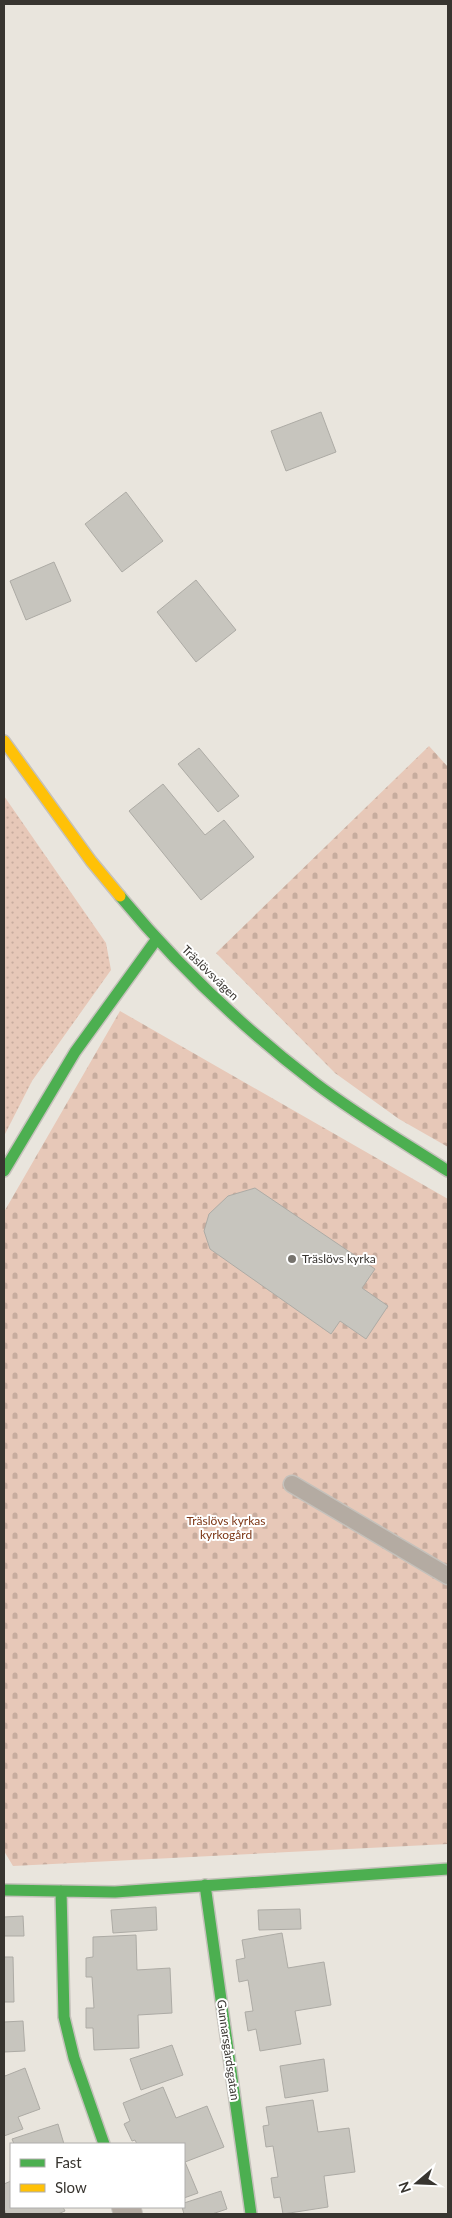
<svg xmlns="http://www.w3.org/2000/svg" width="452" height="2218" viewBox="0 0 452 2218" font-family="Lato,sans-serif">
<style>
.grass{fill:url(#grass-dots)}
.cemetery{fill:url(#cemetery-stones)}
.building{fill:#c7c5be;stroke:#adaba5}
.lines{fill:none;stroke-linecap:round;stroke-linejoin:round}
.lane-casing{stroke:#c5c1bb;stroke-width:19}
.street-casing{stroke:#c5c1bb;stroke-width:30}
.fast-casing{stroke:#c5c1bb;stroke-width:14}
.slow-casing{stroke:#c5c1bb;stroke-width:14}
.lane{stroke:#b4aba2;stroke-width:16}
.street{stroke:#b4aba2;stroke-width:28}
.fast{stroke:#4caf50;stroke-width:11}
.slow{stroke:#ffc107;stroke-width:11}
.poi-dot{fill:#76736d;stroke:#fff;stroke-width:2}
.labels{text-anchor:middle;stroke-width:4;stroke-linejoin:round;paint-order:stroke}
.street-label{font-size:12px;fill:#383530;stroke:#fff}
.poi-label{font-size:12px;fill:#383530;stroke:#fff;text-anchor:start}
.park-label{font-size:12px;fill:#7c3615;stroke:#fff}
</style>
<defs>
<pattern id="grass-dots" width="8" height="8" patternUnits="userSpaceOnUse" patternTransform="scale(1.25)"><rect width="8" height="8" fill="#e7c8b8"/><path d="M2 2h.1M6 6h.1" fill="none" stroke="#c7ac9e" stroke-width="1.8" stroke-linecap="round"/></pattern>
<pattern id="cemetery-stones" width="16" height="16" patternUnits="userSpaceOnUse" patternTransform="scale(1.25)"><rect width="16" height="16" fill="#e7c8b8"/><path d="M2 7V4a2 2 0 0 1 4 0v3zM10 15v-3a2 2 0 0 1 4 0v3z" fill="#c7ac9e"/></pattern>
</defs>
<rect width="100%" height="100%" fill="#e9e5dd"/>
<path class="grass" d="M 4,796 L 106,943 L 111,970 L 32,1081 L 4,1136 Z"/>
<path class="cemetery" d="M 429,746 L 448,767 L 448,1147 L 399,1119 L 335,1073 L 216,953 Z
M 120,1011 L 448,1199 L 448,1844 L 13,1866 L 4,1851 L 4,1212 Z"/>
<path class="building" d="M 321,412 L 336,452 L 286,471 L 271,431 Z
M 126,492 L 163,541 L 122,572 L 85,524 Z
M 54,562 L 71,601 L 26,620 L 10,581 Z
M 196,580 L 236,630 L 196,662 L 157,612 Z
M 199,748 L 239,796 L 218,812 L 178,764 Z
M 163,784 L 205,835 L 224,820 L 254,857 L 201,900 L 129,811 Z
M 255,1188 L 375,1269 L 362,1288 L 388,1306 L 366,1339 L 340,1321 L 331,1334 L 210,1249 L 204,1231 L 209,1214 L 228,1196 Z
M 156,1907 L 157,1930 L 113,1933 L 111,1910 Z
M 300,1909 L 301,1929 L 259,1930 L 258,1910 Z
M 23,1916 L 24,1936 L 4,1936 L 4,1917 Z
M 282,1933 L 288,1968 L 324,1962 L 331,2005 L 295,2011 L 301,2044 L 260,2051 L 256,2029 L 248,2031 L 245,2012 L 253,2011 L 248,1980 L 239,1982 L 236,1960 L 245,1958 L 242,1940 Z
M 136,1935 L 137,1970 L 170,1968 L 172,2013 L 138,2015 L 139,2048 L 94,2050 L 93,2028 L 86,2028 L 86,2008 L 94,2008 L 92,1977 L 86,1977 L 86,1958 L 93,1957 L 93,1937 Z
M 4,1957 L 13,1957 L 14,2002 L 4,2002 Z
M 23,2021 L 25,2051 L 4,2052 L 4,2022 Z
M 172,2045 L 183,2075 L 141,2090 L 130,2059 Z
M 324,2059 L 328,2091 L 285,2098 L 280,2066 Z
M 25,2068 L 40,2109 L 18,2117 L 23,2129 L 4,2136 L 4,2073 L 5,2076 Z
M 163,2087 L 176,2118 L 207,2106 L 224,2147 L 185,2162 L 198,2193 L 184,2198 L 184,2144 L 137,2144 L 135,2140 L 132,2141 L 124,2124 L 130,2121 L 123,2103 Z
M 313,2100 L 318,2132 L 349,2128 L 355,2172 L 324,2176 L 328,2207 L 283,2214 L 280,2197 L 274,2198 L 271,2178 L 278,2177 L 273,2146 L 266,2147 L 263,2126 L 269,2125 L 266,2107 Z
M 58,2124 L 64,2144 L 14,2144 L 12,2139 Z
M 11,2181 L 11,2207 L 63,2207 L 65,2211 L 58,2214 L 6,2214 L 4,2208 L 4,2184 Z
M 221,2191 L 227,2209 L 212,2214 L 184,2214 L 182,2207 L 184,2203 Z"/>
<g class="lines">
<g class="lane-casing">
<path id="lane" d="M 292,1484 L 448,1576"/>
</g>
<g class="street-casing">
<path id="street" d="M 126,2207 L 128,2214"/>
</g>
<g class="fast-casing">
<path id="fast" d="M 120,896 C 177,965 243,1028 315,1083 C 357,1115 403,1142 448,1171
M 4,1171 L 75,1052 L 156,940
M 205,1885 L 251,2214
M 4,1890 L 115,1892 L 448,1869
M 61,1891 L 64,2017 L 74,2058 L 104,2144"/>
</g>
<g class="slow-casing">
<path id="slow" d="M 4,741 L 91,861 L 120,896"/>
</g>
<use href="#lane" class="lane"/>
<use href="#street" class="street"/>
<use href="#fast" class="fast"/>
<use href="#slow" class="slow"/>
</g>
<circle class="poi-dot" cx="292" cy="1259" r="5"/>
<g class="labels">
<g class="street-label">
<text transform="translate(210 973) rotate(44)" y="4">Träslövsvägen</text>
<text transform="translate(228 2050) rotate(82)" y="4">Gunnarsgårdsgatan</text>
</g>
<g class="poi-label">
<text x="302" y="1263">Träslövs kyrka</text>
</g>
<g class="park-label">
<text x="226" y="1525">Träslövs kyrkas<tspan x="226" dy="14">kyrkogård</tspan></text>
</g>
</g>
<rect width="452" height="2218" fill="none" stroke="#383530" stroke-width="10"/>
<rect x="10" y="2143" width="175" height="65" fill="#ffffff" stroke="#afaeac"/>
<rect x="20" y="2159" width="25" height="8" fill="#4caf50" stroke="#afaeac"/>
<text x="55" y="2168" font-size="15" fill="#383530">Fast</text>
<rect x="20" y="2184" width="25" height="8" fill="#ffc107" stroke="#afaeac"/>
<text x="55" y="2193" font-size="15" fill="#383530">Slow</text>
<g transform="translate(417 2183) rotate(251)" stroke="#ffffff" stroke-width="4" paint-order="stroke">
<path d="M0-4L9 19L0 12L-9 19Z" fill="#383530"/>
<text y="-8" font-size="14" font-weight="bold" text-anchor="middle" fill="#383530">N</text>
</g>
</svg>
